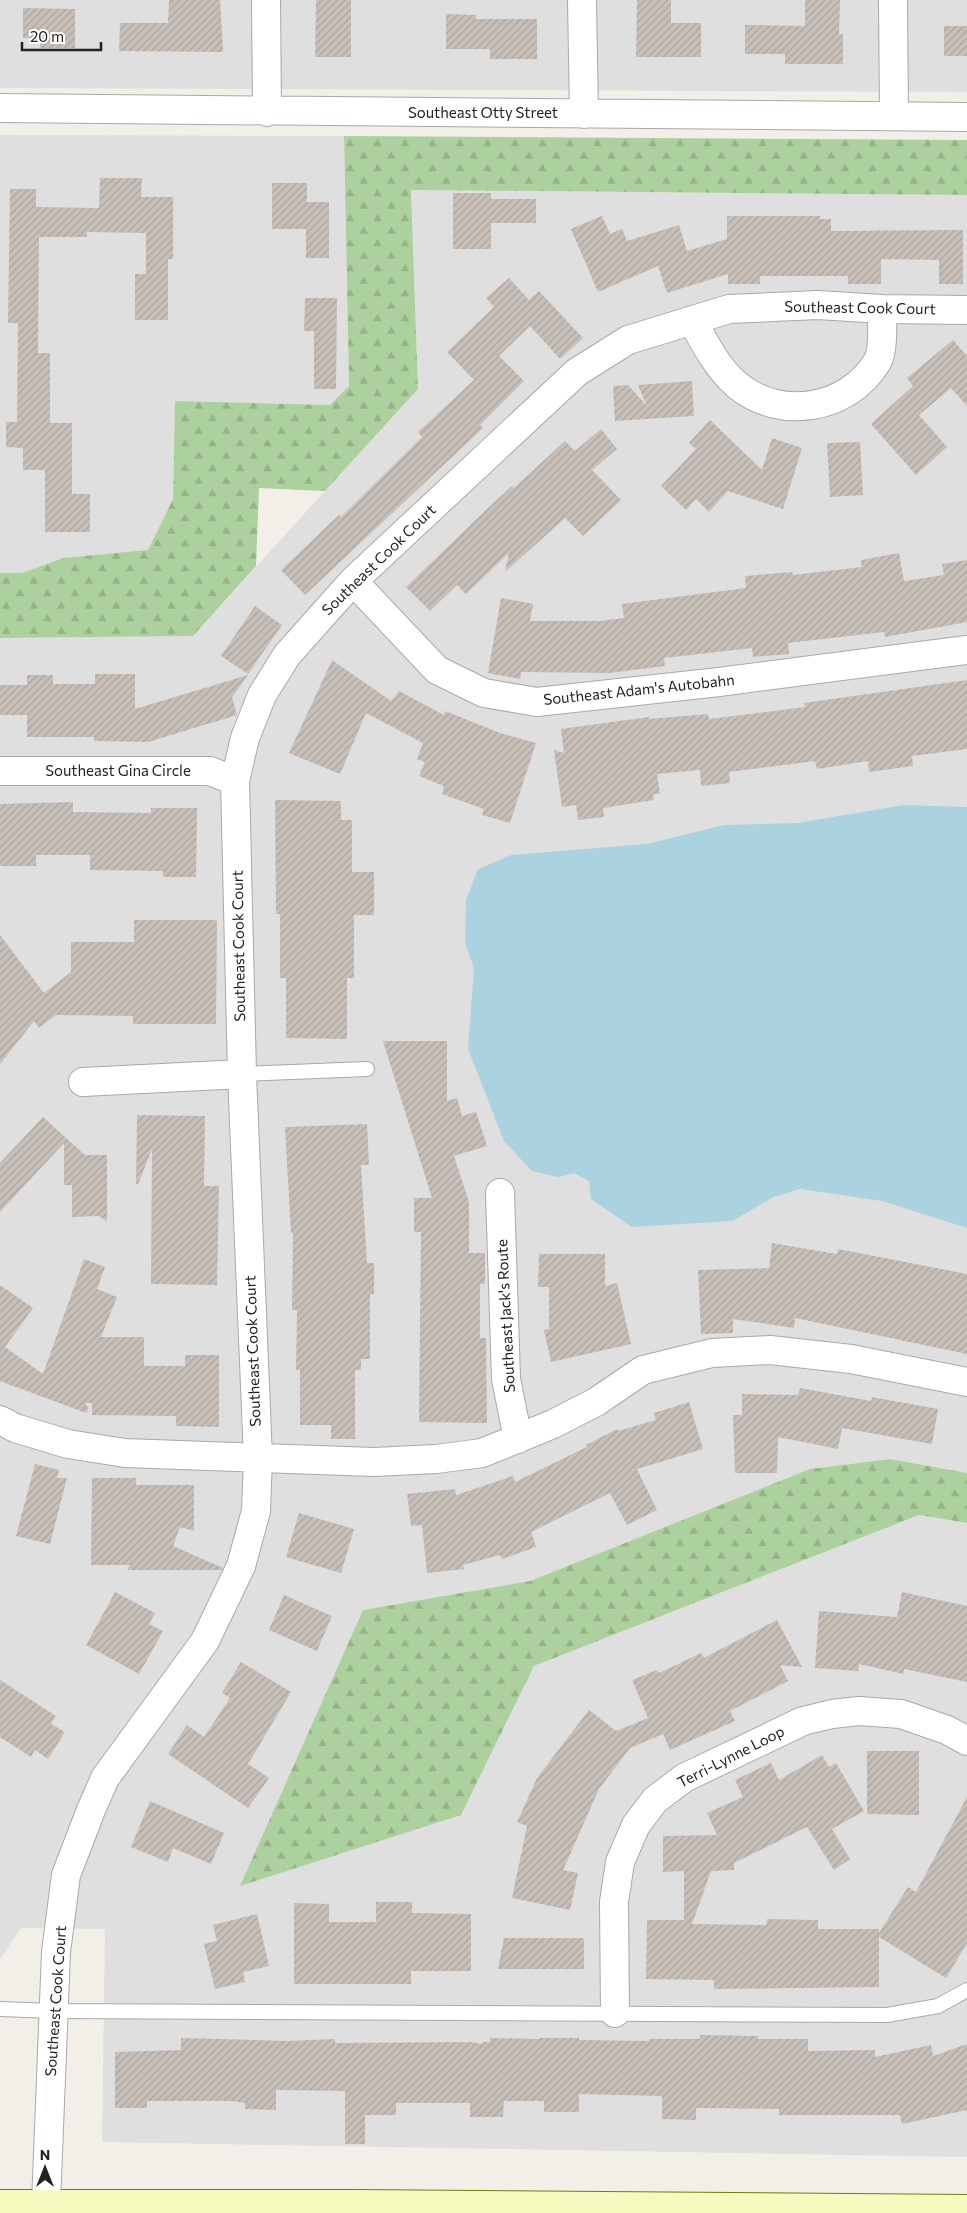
<svg xmlns="http://www.w3.org/2000/svg" width="967" height="2213" viewBox="0 0 967 2213" font-family="Commissioner,sans-serif">
<style>
.residential{fill:#e0dfdf}
.forest{fill:url(#forest-firs)}
.water{fill:#aad3df}
.building{fill:url(#building-hatch)}
.lines{fill:none;stroke-linecap:round;stroke-linejoin:round}
.service-casing{stroke:#a9a9a9;stroke-width:16}
.minor-casing{stroke:#a9a9a9;stroke-width:30}
.secondary-casing{stroke:#707d05;stroke-width:30}
.service{stroke:#fff;stroke-width:14}
.minor{stroke:#fff;stroke-width:28}
.secondary{stroke:#f7fabf;stroke-width:28}
.labels{text-anchor:middle;stroke-width:4;stroke-linejoin:round;paint-order:stroke}
.street-label{font-size:15px;fill:#222;stroke:#fff}
</style>
<defs>
<pattern id="forest-firs" width="22" height="20" patternUnits="userSpaceOnUse" patternTransform="scale(1.25)"><rect width="22" height="20" fill="#add19e"/><path d="M5 1l3.5 6h-7zM16 11l3.5 6h-7z" fill="#95b388"/></pattern>
<pattern id="building-hatch" width="6" height="6" patternUnits="userSpaceOnUse" patternTransform="scale(1.25)"><rect width="6" height="6" fill="#c7bfb8"/><path d="M-1 1l2-2M0 6l6-6M5 7l2-2" fill="none" stroke="#aba49e"/></pattern>
</defs>
<rect width="100%" height="100%" fill="#f2efe9"/>
<path class="residential" d="M 0,0 L 967,0 L 967,92 L 0,88 Z
M 0,135 L 344,136 L 349,386 L 331,405 L 175,401 L 173,499 L 148,551 L 63,558 L 22,573 L 0,573 Z
M 411,190 L 967,195 L 967,1473 L 890,1459 L 810,1469 L 530,1581 L 363,1610 L 461,1815 L 534,1666 L 919,1515 L 967,1523 L 967,2157 L 102,2142 L 105,1929 L 21,1928 L 0,1959 L 0,638 L 193,636 L 418,389 Z"/>
<path class="forest" d="M 344,136 L 967,140 L 967,195 L 411,190 L 418,389 L 325,491 L 259,488 L 256,566 L 193,636 L 0,638 L 0,573 L 22,573 L 63,558 L 148,550 L 173,499 L 175,401 L 330,405 L 349,386 Z
M 890,1459 L 967,1473 L 967,1523 L 919,1515 L 534,1666 L 461,1815 L 240,1886 L 363,1610 L 530,1581 L 810,1469 Z"/>
<path class="water" d="M 904,805 L 967,807 L 967,1228 L 882,1201 L 800,1189 L 774,1197 L 732,1221 L 632,1227 L 591,1199 L 589,1181 L 574,1173 L 558,1177 L 532,1171 L 504,1141 L 468,1049 L 474,968 L 465,943 L 466,900 L 478,869 L 511,855 L 647,844 L 724,825 L 797,823 Z"/>
<path class="building" d="M 169,0 L 220,0 L 223,52 L 119,51 L 120,23 L 168,23 Z
M 316,0 L 351,0 L 351,57 L 315,57 Z
M 637,0 L 671,0 L 671,23 L 701,23 L 701,57 L 636,57 Z
M 805,0 L 840,0 L 839,34 L 843,34 L 843,64 L 785,64 L 785,54 L 745,54 L 745,25 L 805,26 Z
M 23,8 L 75,9 L 75,48 L 40,48 L 40,38 L 23,38 Z
M 446,14 L 476,15 L 476,19 L 537,19 L 537,59 L 490,59 L 490,49 L 446,49 Z
M 944,26 L 967,26 L 967,56 L 944,56 Z
M 100,178 L 142,178 L 141,197 L 173,197 L 173,259 L 168,259 L 168,320 L 135,320 L 135,274 L 146,274 L 146,233 L 87,232 L 87,237 L 39,237 L 38,353 L 50,353 L 50,423 L 72,423 L 72,494 L 90,494 L 90,532 L 45,532 L 45,470 L 23,470 L 23,448 L 6,447 L 6,422 L 17,422 L 18,323 L 8,323 L 10,189 L 36,189 L 36,207 L 99,208 Z
M 272,183 L 307,183 L 307,202 L 329,202 L 329,258 L 306,258 L 306,229 L 272,229 Z
M 453,193 L 491,193 L 491,199 L 536,199 L 536,223 L 491,223 L 491,249 L 453,249 Z
M 602,216 L 610,234 L 622,229 L 627,241 L 679,225 L 687,251 L 727,239 L 727,216 L 820,216 L 820,219 L 831,219 L 831,231 L 963,230 L 963,284 L 939,284 L 939,260 L 881,259 L 881,284 L 848,284 L 848,276 L 760,276 L 760,284 L 728,284 L 728,274 L 667,293 L 658,266 L 598,292 L 571,229 Z
M 509,278 L 529,300 L 539,291 L 583,338 L 560,359 L 530,326 L 499,356 L 524,381 L 480,425 L 483,428 L 305,595 L 281,570 L 339,515 L 341,517 L 422,437 L 418,432 L 474,380 L 447,352 L 494,307 L 486,298 Z
M 305,298 L 337,298 L 336,389 L 314,389 L 314,331 L 304,331 Z
M 953,340 L 967,356 L 967,406 L 951,388 L 919,415 L 947,447 L 916,475 L 871,424 L 913,386 L 907,378 Z
M 692,381 L 694,416 L 615,421 L 613,386 L 628,385 L 647,406 L 638,385 Z
M 710,420 L 762,470 L 772,438 L 802,448 L 783,509 L 728,491 L 709,512 L 696,499 L 686,510 L 661,486 L 696,449 L 689,443 Z
M 601,429 L 617,449 L 592,470 L 621,500 L 583,536 L 565,518 L 505,572 L 509,553 L 466,594 L 457,585 L 430,611 L 406,587 L 487,509 L 512,486 L 514,488 L 565,441 L 575,451 Z
M 860,442 L 863,495 L 830,497 L 827,443 Z
M 899,553 L 904,581 L 944,575 L 942,564 L 967,560 L 967,622 L 885,637 L 884,632 L 788,643 L 789,654 L 753,657 L 752,648 L 664,658 L 665,666 L 609,673 L 521,672 L 520,679 L 488,673 L 501,598 L 533,604 L 530,621 L 600,621 L 624,618 L 622,604 L 746,588 L 745,576 L 792,572 L 793,575 L 862,567 L 861,560 Z
M 255,606 L 282,625 L 248,674 L 221,656 Z
M 332,660 L 391,701 L 399,691 L 444,715 L 445,711 L 500,733 L 536,743 L 510,823 L 482,815 L 484,809 L 442,794 L 444,786 L 419,776 L 425,762 L 417,759 L 423,743 L 366,713 L 340,774 L 289,753 Z
M 95,674 L 135,674 L 135,709 L 248,675 L 232,697 L 237,715 L 148,742 L 94,741 L 94,737 L 27,737 L 27,715 L 0,715 L 0,685 L 27,685 L 27,675 L 53,675 L 53,684 L 95,684 Z
M 967,680 L 967,749 L 912,756 L 913,766 L 869,772 L 868,761 L 817,769 L 815,761 L 729,772 L 730,783 L 701,786 L 700,770 L 657,774 L 660,794 L 653,794 L 654,800 L 603,808 L 604,817 L 578,820 L 576,805 L 562,807 L 554,750 L 564,753 L 561,729 L 649,717 L 649,719 L 708,714 L 709,719 L 805,707 L 804,703 Z
M 275,800 L 341,801 L 341,820 L 352,820 L 352,872 L 374,872 L 374,915 L 354,915 L 354,978 L 347,978 L 347,1039 L 286,1038 L 286,978 L 280,978 L 280,914 L 276,914 Z
M 73,802 L 73,812 L 151,813 L 151,808 L 197,808 L 196,877 L 163,877 L 163,871 L 90,870 L 90,855 L 36,855 L 36,866 L 0,866 L 0,804 Z
M 134,920 L 217,920 L 216,1024 L 133,1024 L 133,1016 L 56,1015 L 39,1028 L 34,1021 L 0,1064 L 0,935 L 44,993 L 71,972 L 71,942 L 134,942 Z
M 383,1041 L 447,1041 L 447,1101 L 457,1098 L 462,1116 L 476,1112 L 487,1146 L 454,1156 L 469,1202 L 469,1253 L 485,1253 L 485,1284 L 480,1284 L 480,1338 L 486,1338 L 487,1423 L 419,1422 L 421,1232 L 414,1232 L 414,1198 L 432,1198 Z
M 137,1115 L 205,1116 L 204,1186 L 219,1186 L 217,1285 L 151,1284 L 152,1149 L 138,1184 L 136,1184 Z
M 43,1117 L 85,1155 L 107,1155 L 107,1221 L 98,1216 L 72,1217 L 72,1185 L 64,1185 L 64,1143 L 0,1212 L 0,1163 Z
M 367,1124 L 369,1165 L 361,1165 L 367,1263 L 374,1263 L 374,1294 L 370,1294 L 370,1359 L 361,1359 L 361,1370 L 355,1370 L 355,1439 L 331,1439 L 331,1425 L 300,1425 L 300,1370 L 296,1370 L 297,1310 L 292,1310 L 293,1233 L 291,1233 L 285,1127 Z
M 772,1243 L 837,1254 L 838,1249 L 967,1274 L 967,1354 L 795,1318 L 794,1328 L 733,1319 L 733,1333 L 701,1334 L 698,1270 L 769,1268 Z
M 539,1254 L 605,1254 L 605,1286 L 617,1283 L 631,1344 L 551,1362 L 544,1330 L 549,1329 L 549,1287 L 538,1287 Z
M 84,1259 L 105,1267 L 97,1289 L 117,1297 L 101,1337 L 144,1337 L 144,1366 L 185,1366 L 185,1355 L 219,1355 L 219,1427 L 176,1426 L 176,1416 L 92,1415 L 92,1403 L 86,1403 L 86,1405 L 89,1408 L 86,1413 L 0,1381 L 0,1285 L 33,1308 L 5,1347 L 43,1374 Z
M 800,1388 L 871,1401 L 872,1397 L 938,1409 L 932,1444 L 842,1428 L 838,1449 L 778,1437 L 777,1473 L 735,1473 L 733,1415 L 742,1415 L 742,1394 L 798,1395 Z
M 689,1402 L 703,1449 L 637,1469 L 657,1510 L 627,1525 L 610,1493 L 531,1532 L 536,1547 L 502,1559 L 500,1555 L 463,1565 L 464,1569 L 427,1573 L 422,1525 L 411,1526 L 407,1494 L 455,1489 L 456,1495 L 513,1476 L 515,1482 L 587,1447 L 586,1445 L 617,1429 L 618,1431 L 656,1420 L 654,1413 Z
M 35,1464 L 59,1470 L 57,1478 L 67,1478 L 50,1544 L 16,1536 Z
M 92,1478 L 136,1478 L 136,1485 L 194,1485 L 194,1531 L 180,1527 L 173,1546 L 223,1568 L 222,1570 L 127,1570 L 130,1565 L 91,1565 Z
M 299,1513 L 354,1529 L 341,1573 L 286,1557 Z
M 115,1592 L 155,1613 L 149,1624 L 163,1631 L 139,1674 L 86,1645 Z
M 902,1592 L 967,1606 L 967,1682 L 904,1669 L 904,1674 L 859,1664 L 858,1671 L 815,1668 L 819,1611 L 897,1617 Z
M 284,1595 L 332,1616 L 317,1651 L 269,1630 Z
M 777,1620 L 802,1667 L 780,1665 L 788,1681 L 730,1711 L 735,1721 L 670,1750 L 663,1734 L 630,1748 L 599,1789 L 563,1870 L 578,1873 L 570,1910 L 512,1898 L 527,1826 L 517,1822 L 537,1778 L 589,1710 L 616,1731 L 648,1718 L 632,1680 L 657,1670 L 659,1673 L 701,1653 L 704,1658 Z
M 241,1662 L 291,1692 L 248,1764 L 269,1778 L 248,1808 L 168,1754 L 187,1725 L 204,1737 L 230,1698 L 222,1693 Z
M 0,1680 L 56,1716 L 51,1724 L 65,1732 L 48,1759 L 35,1750 L 31,1757 L 0,1737 Z
M 867,1751 L 919,1751 L 919,1815 L 867,1814 Z
M 822,1755 L 829,1767 L 836,1763 L 864,1811 L 832,1829 L 850,1859 L 834,1870 L 807,1827 L 734,1863 L 734,1870 L 711,1871 L 692,1924 L 766,1925 L 767,1919 L 818,1920 L 818,1929 L 879,1929 L 879,1933 L 908,1887 L 916,1892 L 967,1797 L 967,1943 L 946,1978 L 879,1937 L 879,1987 L 714,1989 L 714,1980 L 646,1979 L 647,1920 L 684,1920 L 684,1871 L 663,1872 L 663,1836 L 717,1835 L 707,1813 L 743,1797 L 735,1780 L 771,1763 L 779,1780 Z
M 150,1801 L 224,1833 L 211,1864 L 173,1848 L 168,1862 L 131,1847 Z
M 376,1902 L 412,1902 L 412,1913 L 471,1914 L 471,1971 L 411,1971 L 411,1984 L 294,1984 L 294,1903 L 329,1904 L 329,1922 L 376,1922 Z
M 257,1914 L 269,1966 L 243,1972 L 245,1982 L 215,1989 L 204,1944 L 217,1941 L 213,1925 Z
M 504,1938 L 584,1938 L 584,1969 L 498,1969 Z
M 700,2035 L 758,2036 L 758,2039 L 808,2039 L 808,2051 L 875,2050 L 875,2057 L 931,2045 L 933,2056 L 967,2044 L 967,2110 L 902,2124 L 900,2115 L 779,2115 L 779,2109 L 696,2108 L 696,2120 L 662,2119 L 662,2096 L 579,2094 L 579,2112 L 544,2112 L 544,2101 L 504,2101 L 503,2117 L 470,2117 L 470,2103 L 396,2103 L 396,2115 L 365,2115 L 365,2144 L 345,2144 L 345,2091 L 276,2090 L 276,2110 L 245,2109 L 245,2103 L 231,2101 L 147,2101 L 147,2108 L 115,2108 L 115,2052 L 181,2050 L 181,2038 L 287,2041 L 335,2039 L 335,2043 L 471,2042 L 482,2044 L 483,2042 L 490,2042 L 490,2038 L 539,2039 L 539,2038 L 579,2038 L 579,2040 L 649,2041 L 649,2039 L 700,2039 Z"/>
<g class="lines">
<g class="service-casing">
<path id="service" d="M 242,1074 L 367,1069
M 0,2009 L 53,2011 L 887,2015 L 938,2006 L 967,1990"/>
</g>
<g class="minor-casing">
<path id="minor" d="M 266,0 L 267,112
M 582,0 L 584,114
M 893,0 L 894,116
M 0,108 L 967,117
M 692,320 C 704,342 717,368 737,385 C 780,421 848,410 877,362 C 884,351 882,322 882,309
M 353,581 L 437,670 L 484,693 L 537,702 L 719,682 L 967,650
M 0,771 L 210,771 L 235,781
M 83,1082 L 242,1074
M 500,1193 L 506,1379 L 518,1439
M 0,1420 L 15,1428 L 68,1444 L 125,1453 L 374,1462 L 436,1459 L 482,1453 L 553,1424 L 596,1402 L 643,1370 L 712,1353 L 770,1350 L 851,1359 L 967,1382
M 615,2013 L 614,1902 L 620,1862 L 636,1825 L 655,1800 L 684,1778 L 803,1721 L 832,1714 L 859,1711 L 901,1714 L 947,1730 L 967,1741
M 46,2204 L 56,1952 L 66,1875 L 91,1810 L 105,1778 L 205,1641 L 241,1566 L 256,1511 L 258,1458 L 242,1074 L 235,781 L 245,738 L 262,695 L 287,655 L 353,581 L 577,372 L 628,340 L 729,309 L 818,305 L 882,309 L 967,310"/>
</g>
<g class="secondary-casing">
<path id="secondary" d="M 0,2204 L 354,2204 L 967,2209"/>
</g>
<use href="#service" class="service"/>
<use href="#minor" class="minor"/>
<use href="#secondary" class="secondary"/>
</g>
<g class="labels">
<g class="street-label">
<text x="483" y="118">Southeast Otty Street</text>
<text transform="translate(860 308) rotate(1)" y="5">Southeast Cook Court</text>
<text transform="translate(379 560) rotate(-44)" y="5">Southeast Cook Court</text>
<text transform="translate(639 690) rotate(-6)" y="5">Southeast Adam's Autobahn</text>
<text x="118" y="776">Southeast Gina Circle</text>
<text transform="translate(239 946) rotate(-91)" y="5">Southeast Cook Court</text>
<text transform="translate(506 1316) rotate(-93)" y="5">Southeast Jack's Route</text>
<text transform="translate(253 1351) rotate(-92)" y="5">Southeast Cook Court</text>
<text transform="translate(731 1757) rotate(-27)" y="5">Terri-Lynne Loop</text>
<text transform="translate(56 2001) rotate(-86)" y="5">Southeast Cook Court</text>
</g>
</g>
<g transform="translate(45 2168)" stroke="#ffffff" stroke-width="4" paint-order="stroke">
<path d="M0-4L9 19L0 12L-9 19Z" fill="#222222"/>
<text y="-8" font-size="14" font-weight="bold" text-anchor="middle" fill="#222222">N</text>
</g>
<path d="M22 42v8h79v-8" fill="none" stroke="#222222" stroke-width="2.5"/>
<text x="30" y="42" font-size="15" fill="#222222" stroke="#ffffff" stroke-width="4" paint-order="stroke">20 m</text>
</svg>
